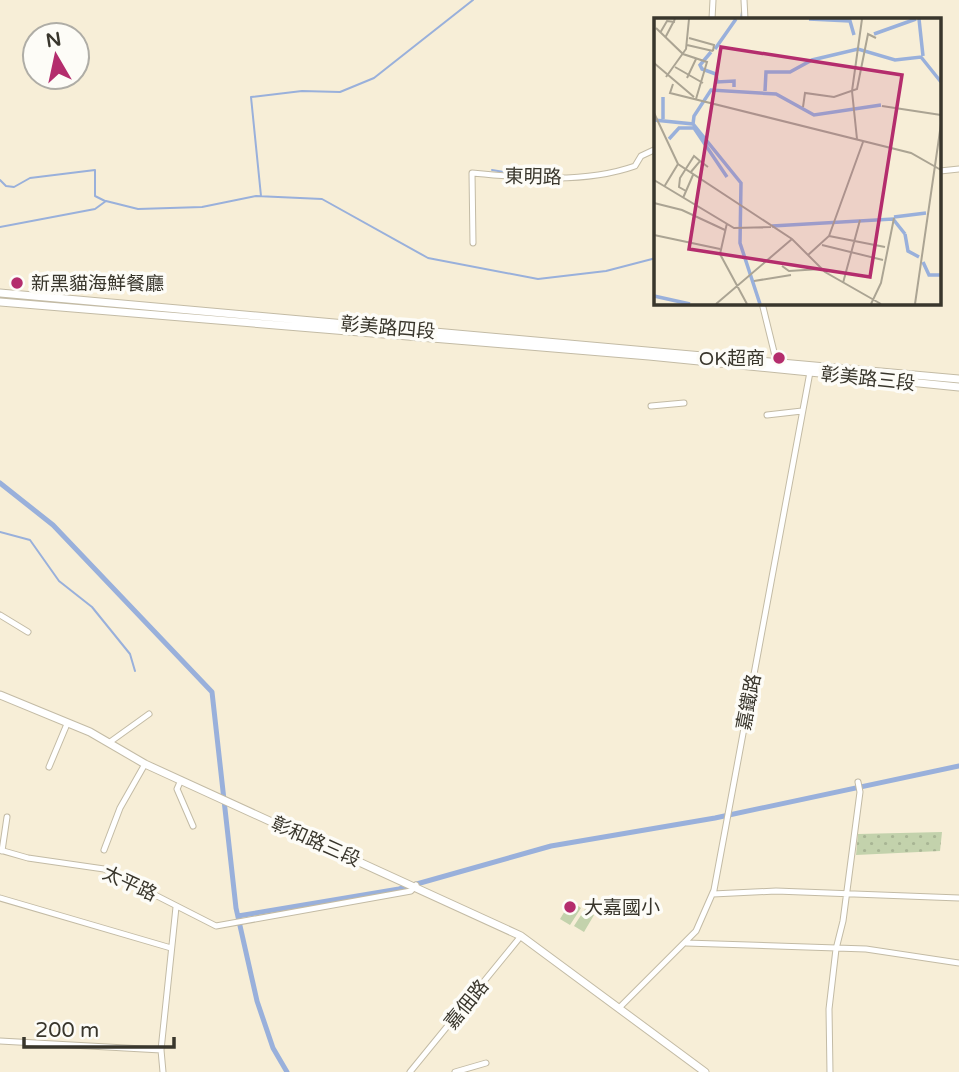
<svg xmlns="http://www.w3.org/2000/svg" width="959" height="1072" viewBox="0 0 959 1072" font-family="'Varela Round','Noto Sans TC',sans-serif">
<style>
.grass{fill:url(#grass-dots)}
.park{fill:#c3d2ac}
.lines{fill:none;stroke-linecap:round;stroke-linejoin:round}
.stream{stroke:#99b0db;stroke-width:2}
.canal{stroke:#99b0db;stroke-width:5}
.minor-casing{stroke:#c3bba5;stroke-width:7}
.major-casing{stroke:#c3bba5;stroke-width:9}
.minor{stroke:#fff;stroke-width:5}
.major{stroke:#fff;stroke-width:7}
.poi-dot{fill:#b42d6d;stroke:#fdfcf7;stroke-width:2.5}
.labels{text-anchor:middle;stroke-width:7;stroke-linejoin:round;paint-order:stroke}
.street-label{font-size:19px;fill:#39362c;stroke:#fdfcf7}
.poi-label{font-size:19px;fill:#39362c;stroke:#fdfcf7;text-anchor:start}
.inset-river{fill:none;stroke:#99b0db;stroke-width:3.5}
.inset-road{fill:none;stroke:#aba493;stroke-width:2}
.view{fill:#b42d6d;fill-opacity:0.15;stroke:#b42d6d;stroke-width:3.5}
.inset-edge{fill:none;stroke:#39362c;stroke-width:3.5}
</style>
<defs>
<pattern id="grass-dots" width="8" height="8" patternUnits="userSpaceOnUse" patternTransform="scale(1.75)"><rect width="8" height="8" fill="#c3d2ac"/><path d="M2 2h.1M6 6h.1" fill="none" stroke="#a8b594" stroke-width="1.8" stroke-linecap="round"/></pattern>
</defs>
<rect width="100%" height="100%" fill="#f7eed7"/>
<path class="grass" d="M 942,832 L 940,851 L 856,855 L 858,834 Z"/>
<path class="park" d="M 571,901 L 581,908 L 570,925 L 560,919 Z
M 585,909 L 594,915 L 584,932 L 574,926 Z"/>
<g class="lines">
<path class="stream" d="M 741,19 L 742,12
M 492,170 L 522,175
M 0,180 L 6,186 L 14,187 L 30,178 L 95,170 L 95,196 L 105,201
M 261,196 L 251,97 L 302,91 L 340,92 L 374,78 L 473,0
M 0,227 L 95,209 L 106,201 L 138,209 L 202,207 L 256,196 L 322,199 L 428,258 L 538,279 L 606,271 L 656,258
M 0,532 L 30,540 L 59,581 L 92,607 L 130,654 L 135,671"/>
<path class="canal" d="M 0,483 L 53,525 L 212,692 L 236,908 L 257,1001 L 273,1048 L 287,1072
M 238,916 L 399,889 L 551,846 L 715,818 L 959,766"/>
<g class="minor-casing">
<path id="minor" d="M 744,0 L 745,19
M 712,19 L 713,0
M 940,171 L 959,169
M 473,243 L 472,173 C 525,178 584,184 635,166 L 641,156 L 656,149
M 762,303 L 777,364
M 651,406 L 684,403
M 767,415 L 802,411
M 0,615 L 28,632
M 110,742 L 149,714
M 49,767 L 67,724
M 181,780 L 177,789 L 193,826
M 0,850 L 28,858 L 104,869 L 216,926 L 411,891 L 416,885
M 104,850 L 120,808 L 145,764
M 2,851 L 7,817
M 713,894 L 776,891 L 959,898
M 0,898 L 171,948
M 686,943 L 866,949 L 959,963
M 620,1007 L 696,931 L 714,890 L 810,372
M 0,1041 L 161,1050
M 163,1072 L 161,1050 L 176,907
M 410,1072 L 521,936
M 455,1072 L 486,1063
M 830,1072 L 829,1009 L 836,949 L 843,921 L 860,792 L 858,782"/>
</g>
<g class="major-casing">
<path id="major" d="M 0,293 L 959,379
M 0,302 L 649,356 L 959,387
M 0,695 L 90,732 L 145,764 L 521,936 L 705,1072"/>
</g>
<use href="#minor" class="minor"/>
<use href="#major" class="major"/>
</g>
<g class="poi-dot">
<circle cx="17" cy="283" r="7"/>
<circle cx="779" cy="358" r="7"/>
<circle cx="570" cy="907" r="7"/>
</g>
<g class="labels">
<g class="street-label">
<text transform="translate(533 176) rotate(1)" y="7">東明路</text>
<text transform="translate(388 327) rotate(5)" y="7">彰美路四段</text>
<text transform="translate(868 378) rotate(6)" y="7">彰美路三段</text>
<text transform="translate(748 702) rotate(-79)" y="7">嘉鐵路</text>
<text transform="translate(316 841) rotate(24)" y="7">彰和路三段</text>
<text transform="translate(130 883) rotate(25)" y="7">太平路</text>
<text transform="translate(466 1004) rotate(-51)" y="7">嘉佃路</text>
</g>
<g class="poi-label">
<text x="31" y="290">新黑貓海鮮餐廳</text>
<text x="765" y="365" text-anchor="end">OK超商</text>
<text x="584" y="914">大嘉國小</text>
</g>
</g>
<g transform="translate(654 18)">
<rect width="287" height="287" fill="#f7eed7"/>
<path class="inset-river" d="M 155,1 L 196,3 L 200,17M 265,1 L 269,38M 220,16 L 262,1M 61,31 L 82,1M 57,34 L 46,47 L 48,51 L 62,56 L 63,64 L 80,63 L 80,69M 111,73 L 112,54 L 136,54 L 158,42 L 204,31 L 241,42 L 267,39 L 287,64M 9,79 L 9,101M 0,102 L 39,106 L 87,165 L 86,225 L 106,286M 39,106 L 40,98 L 57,72 L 122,76 L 160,97 L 227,87M 15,121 L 25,110 L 40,110 L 73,159M 240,199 L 272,195M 118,208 L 239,201 L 251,216M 251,216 L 254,233 L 265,239M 269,244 L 275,257 L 287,257M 0,278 L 36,286"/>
<path class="inset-road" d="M 2,10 L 29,36 L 53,44 L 42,81M 6,15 L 13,3 L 21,4M 11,20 L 21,1M 35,20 L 60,27 L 59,33M 33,27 L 59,33M 0,45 L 40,79M 21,49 L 49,65M 12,59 L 32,31 L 35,1M 33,60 L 42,41M 19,66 L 16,75 L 257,135 L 287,152M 228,88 L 287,97M 149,89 L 151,75 L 180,79 L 203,71 L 214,16 L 222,20M 0,95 L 24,146 L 138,221 L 171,254 L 227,286M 203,121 L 198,73 L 208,1M 36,155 L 46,143 L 54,149M 0,162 L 80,210 L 117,209M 10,169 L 24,146M 32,173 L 25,169 L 26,160 L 40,138 L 46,143M 29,180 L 39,157M 0,185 L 28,192 L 71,212M 73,205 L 66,236 L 93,286M 0,217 L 66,231M 175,218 L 231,229M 168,227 L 229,242M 154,237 L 175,218 L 209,124M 128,248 L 135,253 L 167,251M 100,263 L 137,257M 189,265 L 206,202M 62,286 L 138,221M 217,286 L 227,265 L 240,200M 261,286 L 287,106"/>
<path class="view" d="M 67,29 L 248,57 L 216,259 L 35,231 Z"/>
<rect width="287" height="287" class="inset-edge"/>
</g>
<g transform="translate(56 56) rotate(351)"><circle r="33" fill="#fdfcf7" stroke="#afada6" stroke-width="2"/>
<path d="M0-5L12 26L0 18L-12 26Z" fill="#b42d6d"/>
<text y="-10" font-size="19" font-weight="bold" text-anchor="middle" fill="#39362c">N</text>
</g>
<path d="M24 1037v10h150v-10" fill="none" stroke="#39362c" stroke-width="3.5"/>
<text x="35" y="1037" font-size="21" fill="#39362c" stroke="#fdfcf7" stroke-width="5" paint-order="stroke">200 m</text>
</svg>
